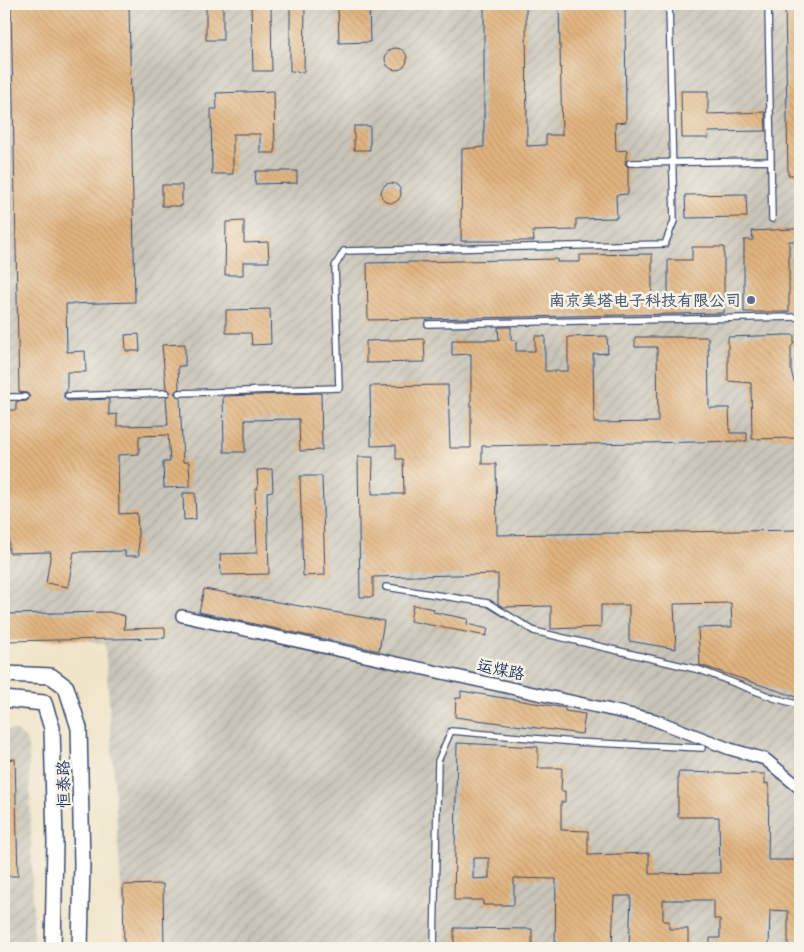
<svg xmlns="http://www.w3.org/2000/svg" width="804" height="952" viewBox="0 0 804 952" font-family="'Gochi Hand','LXGW WenKai TC',sans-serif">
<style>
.industrial{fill:url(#industrial-furrows)}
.building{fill:url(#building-back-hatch);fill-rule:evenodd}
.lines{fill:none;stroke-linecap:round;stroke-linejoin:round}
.lane-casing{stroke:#3b4a6e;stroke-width:8}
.street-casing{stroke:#3b4a6e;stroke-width:14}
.secondary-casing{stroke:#3b4a6e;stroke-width:18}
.lane{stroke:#fff;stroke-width:5.5}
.street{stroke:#fff;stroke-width:11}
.secondary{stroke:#fff;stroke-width:15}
.service-dot{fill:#5c6f8a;stroke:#f7f3e8;stroke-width:2}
.labels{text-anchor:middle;stroke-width:5;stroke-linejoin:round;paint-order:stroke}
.service-label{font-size:16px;font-weight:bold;fill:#4e5e75;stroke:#f7f3e8;text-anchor:end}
.street-label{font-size:16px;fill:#1b2f5e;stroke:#f7f3e8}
</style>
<defs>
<pattern id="industrial-furrows" width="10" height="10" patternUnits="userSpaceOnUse" patternTransform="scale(1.25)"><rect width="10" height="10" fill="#c8c4b8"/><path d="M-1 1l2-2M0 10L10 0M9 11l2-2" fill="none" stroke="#aba9a1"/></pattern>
<pattern id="building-back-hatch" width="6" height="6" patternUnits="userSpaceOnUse" patternTransform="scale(1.25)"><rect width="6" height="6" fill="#e1b47f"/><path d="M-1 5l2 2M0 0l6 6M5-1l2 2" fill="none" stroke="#c09b70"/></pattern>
</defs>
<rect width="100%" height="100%" fill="#f7f3e8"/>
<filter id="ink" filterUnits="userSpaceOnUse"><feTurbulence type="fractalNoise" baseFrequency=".02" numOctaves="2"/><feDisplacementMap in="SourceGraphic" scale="10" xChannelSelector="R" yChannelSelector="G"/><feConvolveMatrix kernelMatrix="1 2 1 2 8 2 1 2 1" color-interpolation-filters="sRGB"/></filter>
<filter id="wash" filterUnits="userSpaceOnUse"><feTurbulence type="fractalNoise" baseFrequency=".0096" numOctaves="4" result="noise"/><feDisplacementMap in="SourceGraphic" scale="20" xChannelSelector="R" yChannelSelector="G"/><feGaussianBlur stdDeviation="1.12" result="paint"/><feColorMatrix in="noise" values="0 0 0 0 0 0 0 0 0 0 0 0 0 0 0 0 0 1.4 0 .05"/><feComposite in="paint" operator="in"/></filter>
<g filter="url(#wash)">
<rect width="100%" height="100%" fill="#f0e5c9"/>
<path class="industrial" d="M 4,4 L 800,4 L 800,948 L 125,948 L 105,644 L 4,623 Z
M 4,730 L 15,730 L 26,739 L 29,753 L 34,948 L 4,948 Z"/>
<g id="blocks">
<path class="building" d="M 11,4 L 129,4 L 135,302 L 66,304 L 67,352 L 85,351 L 86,372 L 67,372 L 67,391 L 64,393 L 64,398 L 68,401 L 109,399 L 109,415 L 117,414 L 117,426 L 168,425 L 166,398 L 171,392 L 166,388 L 162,345 L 185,344 L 185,366 L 178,366 L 179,388 L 174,393 L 180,398 L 183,462 L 189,462 L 190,487 L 164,488 L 163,462 L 170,462 L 168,435 L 139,436 L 139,454 L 118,455 L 119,514 L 137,513 L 139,556 L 125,556 L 125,551 L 74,552 L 68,587 L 46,583 L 51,552 L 9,553 L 7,451 L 4,452 L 4,438 L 7,438 L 7,410 L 16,410 L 16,402 L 27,401 L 30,397 L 27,393 L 19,392 Z
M 206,4 L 223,4 L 223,40 L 206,40 Z
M 251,4 L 271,4 L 272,71 L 253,71 Z
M 290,4 L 305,4 L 304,72 L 290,71 Z
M 338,4 L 369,4 L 370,42 L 339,43 Z
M 484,4 L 526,4 L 527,146 L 546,145 L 546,135 L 562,135 L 559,4 L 625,4 L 626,122 L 615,123 L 616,151 L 627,150 L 625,164 L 628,167 L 628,194 L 616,195 L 617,218 L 576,219 L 576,230 L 533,231 L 534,241 L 461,241 L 462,149 L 484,147 Z
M 785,4 L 800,4 L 800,175 L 788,175 Z
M385 59a11 11 0 1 1 22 0a11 11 0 1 1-22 0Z
M 274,91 L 275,153 L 260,153 L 260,134 L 233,134 L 233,174 L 212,174 L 211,109 L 217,109 L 216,93 Z
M 681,91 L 708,91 L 708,114 L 765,112 L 766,131 L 708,132 L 709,138 L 682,138 Z
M 354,126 L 370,126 L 370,150 L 354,150 Z
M 256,171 L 297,171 L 297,183 L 255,184 Z
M381 193a10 10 0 1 1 20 0a10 10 0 1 1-20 0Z
M 162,185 L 182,185 L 182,206 L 162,206 Z
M 746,194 L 747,217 L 686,218 L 685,195 Z
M 244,221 L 244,243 L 268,242 L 269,262 L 243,262 L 243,275 L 225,275 L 226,222 Z
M 792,229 L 800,229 L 800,241 L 789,241 L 789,312 L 744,312 L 744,240 L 753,240 L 752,231 Z
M 692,247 L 724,247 L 724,313 L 368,320 L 367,263 L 557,259 L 557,262 L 580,262 L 580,255 L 652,254 L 652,298 L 668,298 L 668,260 L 692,260 Z
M 270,309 L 271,344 L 252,345 L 251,333 L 226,333 L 226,310 Z
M 498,327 L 511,327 L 511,340 L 516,340 L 516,351 L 535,351 L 535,336 L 545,336 L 545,371 L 568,371 L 568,337 L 607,336 L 608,353 L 593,354 L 594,423 L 658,422 L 657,347 L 635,347 L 635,337 L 708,337 L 709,408 L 729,408 L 730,433 L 747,433 L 747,441 L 482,446 L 482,464 L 496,464 L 497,535 L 798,530 L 800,698 L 700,665 L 698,628 L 732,627 L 731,603 L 674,604 L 676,649 L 629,641 L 629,605 L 601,605 L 601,627 L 551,629 L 551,606 L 503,607 L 498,604 L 498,574 L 373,577 L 373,597 L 360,597 L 358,457 L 373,457 L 372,494 L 404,494 L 403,459 L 396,459 L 396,445 L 371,446 L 370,386 L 448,385 L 450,448 L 471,448 L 471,354 L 452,355 L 452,340 L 499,340 Z
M 139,334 L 140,351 L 126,351 L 125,335 Z
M 786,335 L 794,335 L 794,343 L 791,347 L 791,370 L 794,382 L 800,381 L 800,438 L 752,439 L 751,383 L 728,381 L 728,337 Z
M 424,339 L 425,362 L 366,363 L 366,341 Z
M 321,393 L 322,450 L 300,451 L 299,419 L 245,420 L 245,452 L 224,452 L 223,396 Z
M 272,469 L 273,491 L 267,492 L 269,574 L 221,575 L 220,554 L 257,553 L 255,489 L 258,489 L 257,470 Z
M 300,476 L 322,476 L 325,575 L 303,576 Z
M 183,493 L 195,493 L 196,519 L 184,520 Z
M 204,589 L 384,621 L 379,651 L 199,612 Z
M 413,605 L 434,609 L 433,612 L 468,619 L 467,624 L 488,629 L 486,636 L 410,621 Z
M 109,612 L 125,616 L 124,629 L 165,628 L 165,638 L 4,641 L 4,614 Z
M 461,691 L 565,708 L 565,711 L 585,714 L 582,734 L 455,717 L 456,698 L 461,698 Z
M 457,743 L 538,747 L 538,768 L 562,768 L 561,791 L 565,791 L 565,802 L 561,802 L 561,830 L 588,831 L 588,855 L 649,853 L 649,874 L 720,873 L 719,817 L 678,817 L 678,772 L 765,774 L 765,784 L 768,783 L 769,789 L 768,860 L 800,860 L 800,948 L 788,948 L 788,911 L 770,910 L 769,948 L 710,948 L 710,938 L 720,938 L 720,919 L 714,919 L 714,900 L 663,900 L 663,921 L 669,921 L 669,929 L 688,929 L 688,948 L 629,948 L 631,896 L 614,896 L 612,948 L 555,948 L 556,879 L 514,878 L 514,905 L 483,905 L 483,900 L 454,900 ZM 473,858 L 489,858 L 489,878 L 473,879 Z
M 15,759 L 18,876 L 4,876 L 4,760 Z
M 163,884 L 164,948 L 124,948 L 123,885 Z
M 454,928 L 532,929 L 532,948 L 454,948 Z"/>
</g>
</g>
<g filter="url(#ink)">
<use href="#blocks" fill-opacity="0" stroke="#3b4a6e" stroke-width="1"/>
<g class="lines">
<g class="lane-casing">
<path id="lane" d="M 768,4 L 772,219
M 630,163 L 771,161
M 428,324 L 800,317
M 179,393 L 339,388 L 335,266 L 344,251 L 665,244 L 674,221 L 669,4
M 68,396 L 166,393
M 4,397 L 25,397
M 386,587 L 488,603 L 534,631 L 700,670 L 774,698 L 800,705
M 434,948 L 438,761 L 451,731 L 574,742 L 702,748"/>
</g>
<g class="street-casing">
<path id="street" d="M 182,616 L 652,719 L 730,749 L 765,759 L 800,788"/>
</g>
<g class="secondary-casing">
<path id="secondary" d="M 4,674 L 51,676 L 66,687 L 79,728 L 82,864 L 80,948
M 4,699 L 44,703 L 52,728 L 55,842 L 53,948"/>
</g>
<use href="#lane" class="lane"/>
<use href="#street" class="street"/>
<use href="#secondary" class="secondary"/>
</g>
</g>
<circle class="service-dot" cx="751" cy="300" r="5"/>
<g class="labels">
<g class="service-label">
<text x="741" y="306">南京美塔电子科技有限公司</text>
</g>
<g class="street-label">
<text transform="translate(501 669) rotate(12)" y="6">运煤路</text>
<text transform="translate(63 784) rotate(-91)" y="6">恒泰路</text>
</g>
</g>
<rect width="804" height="952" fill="none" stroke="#f7f3e8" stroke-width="20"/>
</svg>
